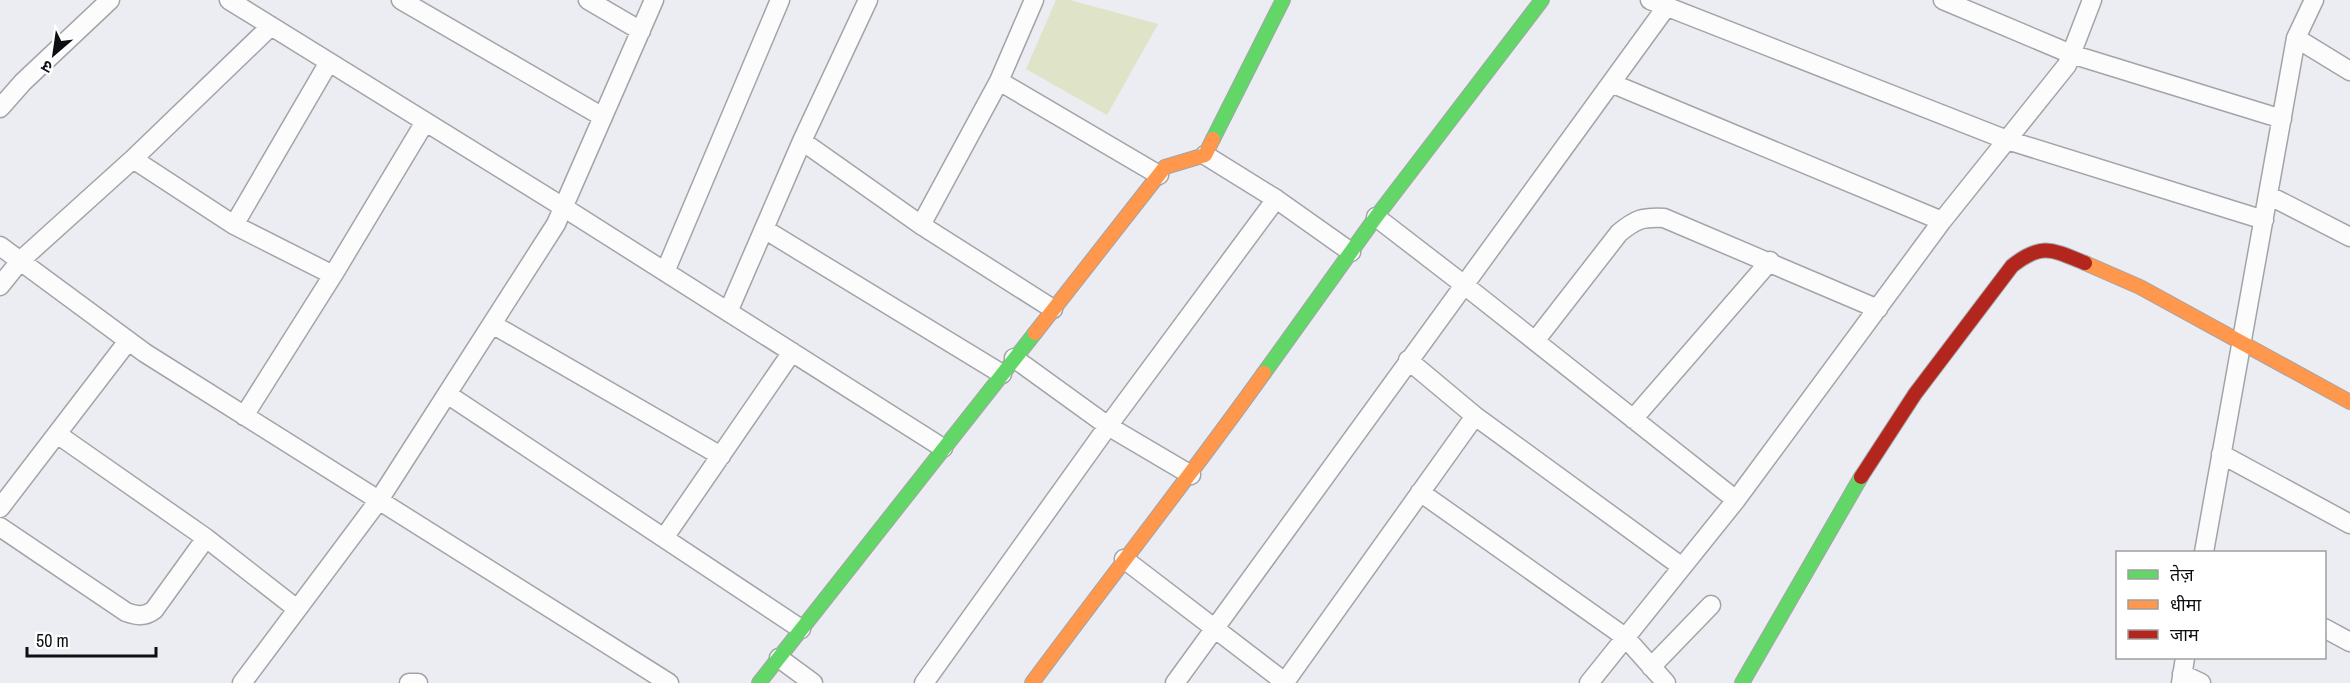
<svg xmlns="http://www.w3.org/2000/svg" width="2350" height="683" viewBox="0 0 2350 683" font-family="'Archivo Narrow','Noto Sans Devanagari',sans-serif">
<style>
.green{fill:#dfe3c8}
.lines{fill:none;stroke-linecap:round;stroke-linejoin:round}
.street-casing{stroke:#a3a4a8;stroke-width:21}
.fast-casing{stroke:#a3a4a8;stroke-width:16}
.slow-casing{stroke:#a3a4a8;stroke-width:16}
.jam-casing{stroke:#a3a4a8;stroke-width:16}
.street{stroke:#fcfcfd;stroke-width:18}
.fast{stroke:#63d668;stroke-width:14}
.slow{stroke:#ff974d;stroke-width:14}
.jam{stroke:#b3261e;stroke-width:14}
</style>
<rect width="100%" height="100%" fill="#ecedf2"/>
<path class="green" d="M 1056,0 L 1070,0 L 1158,24 L 1107,115 L 1026,69 Z"/>
<g class="lines">
<g class="street-casing">
<path id="street" d="M 229,0 L 563,207 L 943,448
M 401,0 L 603,117
M 588,0 L 641,31
M 1034,0 L 999,81 L 1159,175
M 1650,0 L 2007,140 L 2264,220
M 1943,0 L 2071,54 L 2282,119
M 2296,38 L 2350,71
M 1611,83 L 1942,221
M 0,108 L 23,82 L 110,0
M 802,141 L 921,225 L 1053,309
M 133,159 L 271,26
M 2268,195 L 2350,237
M 1276,199 L 1351,252
M 1376,217 L 1463,284 L 1736,500
M 234,225 L 329,62
M 921,225 L 999,81
M 764,229 L 1002,374
M 0,246 L 145,353 L 669,683
M 665,272 L 780,0
M 0,286 L 20,261 L 133,159 L 234,225 L 333,275 L 425,122
M 728,312 L 802,141 L 868,0
M 492,324 L 721,456
M 1535,341 L 1619,233 C 1636,219 1642,217 1664,218 L 1878,309
M 1014,358 L 1108,426 L 1191,475
M 1408,360 L 1475,416 L 1682,567
M 447,394 L 801,629
M 244,416 L 333,275
M 1633,419 L 1770,261
M 57,434 L 206,538 L 297,609
M 2221,454 L 2350,524
M 1420,492 L 1625,637 L 1666,683
M 0,508 L 128,341
M 0,527 L 126,612 C 137,616 145,617 154,610 L 206,538
M 664,538 L 792,352
M 2204,552 L 2296,38 L 2314,0
M 1124,559 L 1286,683
M 2324,628 L 2350,642
M 779,658 L 813,683
M 1651,667 L 1711,605
M 2182,674 L 2201,683
M 1285,682 L 1475,416
M 242,683 L 379,500 L 556,224 L 654,0
M 409,683 L 418,683
M 924,683 L 1108,426 L 1276,199 L 1205,155
M 1175,683 L 1667,6
M 1589,683 L 1736,500 L 1942,221 L 2067,65 L 2092,0
M 2181,683 L 2185,658"/>
</g>
<g class="fast-casing">
<path id="fast" d="M 1213,139 L 1283,0
M 1264,373 L 1376,217 L 1542,0
M 759,683 L 1035,333
M 1742,683 L 1861,477"/>
</g>
<g class="slow-casing">
<path id="slow" d="M 2085,263 L 2140,287 L 2350,402
M 1035,333 L 1165,167 L 1205,155 L 1213,139
M 1032,683 C 1109,579 1189,478 1264,373"/>
</g>
<g class="jam-casing">
<path id="jam" d="M 1861,477 L 1915,394 L 2012,266 C 2042,242 2053,250 2085,263"/>
</g>
<use href="#street" class="street"/>
<use href="#fast" class="fast"/>
<use href="#slow" class="slow"/>
<use href="#jam" class="jam"/>
</g>
<rect x="2116" y="551" width="210" height="108" fill="#ffffff" stroke="#9e9fa0" stroke-width="1.5"/>
<rect x="2128" y="570" width="30" height="9" fill="#63d668" stroke="#9e9fa0" stroke-width="1.5"/>
<text x="2170" y="581" font-size="18" fill="#0d0f12">तेज़</text>
<rect x="2128" y="600" width="30" height="9" fill="#ff974d" stroke="#9e9fa0" stroke-width="1.5"/>
<text x="2170" y="611" font-size="18" fill="#0d0f12">धीमा</text>
<rect x="2128" y="630" width="30" height="9" fill="#b3261e" stroke="#9e9fa0" stroke-width="1.5"/>
<text x="2170" y="641" font-size="18" fill="#0d0f12">जाम</text>
<g transform="translate(54 54) rotate(209)" stroke="#ffffff" stroke-width="4.5" paint-order="stroke">
<path d="M0-4.5L10 22L0 15L-10 22Z" fill="#0d0f12"/>
<text y="-9" font-size="16" font-weight="bold" text-anchor="middle" fill="#0d0f12">उ</text>
</g>
<path d="M27 647v9h129v-9" fill="none" stroke="#0d0f12" stroke-width="3"/>
<text x="36" y="647" font-size="18" fill="#0d0f12" stroke="#ffffff" stroke-width="4.5" paint-order="stroke">50 m</text>
</svg>
